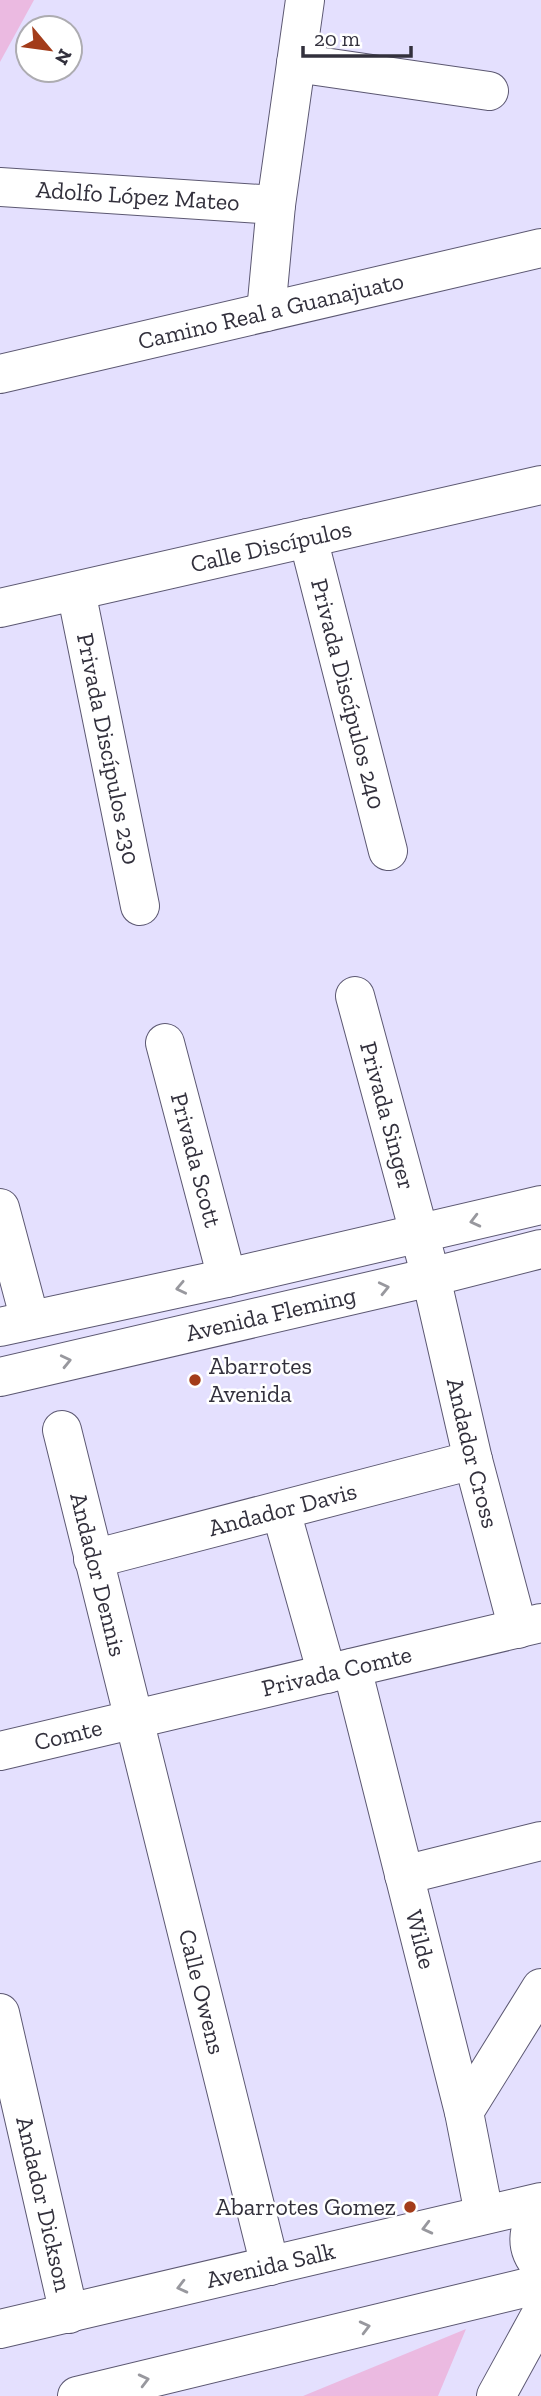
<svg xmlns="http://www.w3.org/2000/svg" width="541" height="2396" viewBox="0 0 541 2396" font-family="'Zilla Slab',serif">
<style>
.green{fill:#ebbae1}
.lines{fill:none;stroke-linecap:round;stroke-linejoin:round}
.minor-casing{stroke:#5c5872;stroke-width:40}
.tertiary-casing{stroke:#5c5872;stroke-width:40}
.secondary-casing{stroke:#5c5872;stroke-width:40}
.minor{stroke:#fff;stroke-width:38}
.tertiary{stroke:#fff;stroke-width:38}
.secondary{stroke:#fff;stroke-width:38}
.oneway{stroke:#98989e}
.poi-dot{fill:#a33c1a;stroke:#fff;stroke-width:2.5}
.labels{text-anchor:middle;stroke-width:5;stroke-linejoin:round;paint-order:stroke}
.street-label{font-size:24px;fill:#32303c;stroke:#fff}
.poi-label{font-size:24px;fill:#32303c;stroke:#fff;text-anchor:start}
</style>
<rect width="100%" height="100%" fill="#e4e0fe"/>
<path class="green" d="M 0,0 L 34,0 L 0,62 Z
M 466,2329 L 438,2396 L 303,2396 Z"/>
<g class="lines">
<g class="minor-casing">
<g id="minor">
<path d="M 296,63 L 489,91"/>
<path id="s1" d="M 0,187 L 276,205"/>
<path d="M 266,312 L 276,205 L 305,0"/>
<path id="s2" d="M 0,374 L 541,248"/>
<path id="s3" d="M 308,538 L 388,851"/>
<path id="s4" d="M 76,591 L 140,906"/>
<path id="s5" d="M 0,608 L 541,485"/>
<path id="s6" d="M 355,996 L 431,1277 L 473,1460 L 518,1629"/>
<path id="s7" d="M 165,1043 L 227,1278"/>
<path d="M 0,1208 L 30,1320"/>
<path id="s8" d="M 62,1430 L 270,2266"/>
<path d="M 281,1511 L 327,1674"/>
<path id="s9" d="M 93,1559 L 473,1460"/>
<path id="s10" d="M 352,1668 L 464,2112 L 484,2214"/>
<path id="s11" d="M 0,1751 L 541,1623"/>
<path d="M 404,1875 L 541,1841"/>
<path id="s12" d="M 0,2013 L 69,2314"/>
<path d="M 464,2112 L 541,1988"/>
</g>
</g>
<g class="tertiary-casing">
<g id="tertiary">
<path d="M 0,1327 L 227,1278 L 541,1205"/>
<path id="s13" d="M 0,1377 L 431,1277 L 541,1249"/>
</g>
</g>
<g class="secondary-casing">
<g id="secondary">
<path d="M 541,2211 C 526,2229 525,2249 541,2266"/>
<path id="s14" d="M 0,2329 L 541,2202"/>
<path d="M 77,2396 L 541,2284"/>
<path d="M 496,2396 L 541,2314"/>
</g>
</g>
<use href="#minor" class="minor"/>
<use href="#tertiary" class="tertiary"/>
<use href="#secondary" class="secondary"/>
</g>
<defs><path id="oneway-chevron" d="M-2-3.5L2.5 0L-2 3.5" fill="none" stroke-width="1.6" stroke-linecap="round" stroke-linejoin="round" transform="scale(1.75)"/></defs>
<g class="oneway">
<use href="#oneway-chevron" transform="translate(475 1221) rotate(166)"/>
<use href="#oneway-chevron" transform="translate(181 1288) rotate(168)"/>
<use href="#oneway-chevron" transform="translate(384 1288) rotate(-13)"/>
<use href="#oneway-chevron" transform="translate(66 1361) rotate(-13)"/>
<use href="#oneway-chevron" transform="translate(427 2228) rotate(166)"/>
<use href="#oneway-chevron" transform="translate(182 2287) rotate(166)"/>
<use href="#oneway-chevron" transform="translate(365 2327) rotate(-14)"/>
<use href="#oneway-chevron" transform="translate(144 2380) rotate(-14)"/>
</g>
<g class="poi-dot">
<circle cx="195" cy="1380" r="7"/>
<circle cx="410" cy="2207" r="7"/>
</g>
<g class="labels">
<g class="street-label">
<text dy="8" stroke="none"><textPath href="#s1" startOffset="138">Adolfo López Mateo</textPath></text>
<text dy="8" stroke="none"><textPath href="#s2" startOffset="278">Camino Real a Guanajuato</textPath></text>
<text dy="8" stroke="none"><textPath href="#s5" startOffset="278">Calle Discípulos</textPath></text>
<text dy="8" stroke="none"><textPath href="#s3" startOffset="161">Privada Discípulos 240</textPath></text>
<text dy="8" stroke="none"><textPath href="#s4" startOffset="161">Privada Discípulos 230</textPath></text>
<text dy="8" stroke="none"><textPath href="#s6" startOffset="124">Privada Singer</textPath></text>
<text dy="8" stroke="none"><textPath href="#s7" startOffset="121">Privada Scott</textPath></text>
<text dy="8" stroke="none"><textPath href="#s13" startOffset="278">Avenida Fleming</textPath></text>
<text dy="8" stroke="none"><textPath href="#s6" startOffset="472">Andador Cross</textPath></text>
<text dy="8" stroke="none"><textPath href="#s9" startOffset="196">Andador Davis</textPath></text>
<text dy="8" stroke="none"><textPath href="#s8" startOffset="149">Andador Dennis</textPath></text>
<text dy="8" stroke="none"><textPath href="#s11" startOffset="346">Privada Comte</textPath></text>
<text dy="8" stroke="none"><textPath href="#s11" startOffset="70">Comte</textPath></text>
<text dy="8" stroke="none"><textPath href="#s10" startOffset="280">Wilde</textPath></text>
<text dy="8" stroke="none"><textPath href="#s8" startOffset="579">Calle Owens</textPath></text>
<text dy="8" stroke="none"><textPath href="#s12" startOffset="196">Andador Dickson</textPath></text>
<text dy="8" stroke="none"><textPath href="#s14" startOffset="278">Avenida Salk</textPath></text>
</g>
<g class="poi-label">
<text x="209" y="1374">Abarrotes<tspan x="209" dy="28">Avenida</tspan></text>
<text x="396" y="2215" text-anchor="end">Abarrotes Gomez</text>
</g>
</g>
<g transform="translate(49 49) rotate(119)"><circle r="33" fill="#ffffff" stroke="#adacb1" stroke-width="2"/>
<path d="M0-5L12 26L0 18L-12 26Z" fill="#a33c1a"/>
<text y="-10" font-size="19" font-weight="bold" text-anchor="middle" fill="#32303c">N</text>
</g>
<path d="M303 46v10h108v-10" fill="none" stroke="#32303c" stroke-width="3.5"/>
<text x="314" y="46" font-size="21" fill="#32303c" stroke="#ffffff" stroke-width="5" paint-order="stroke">20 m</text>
</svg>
